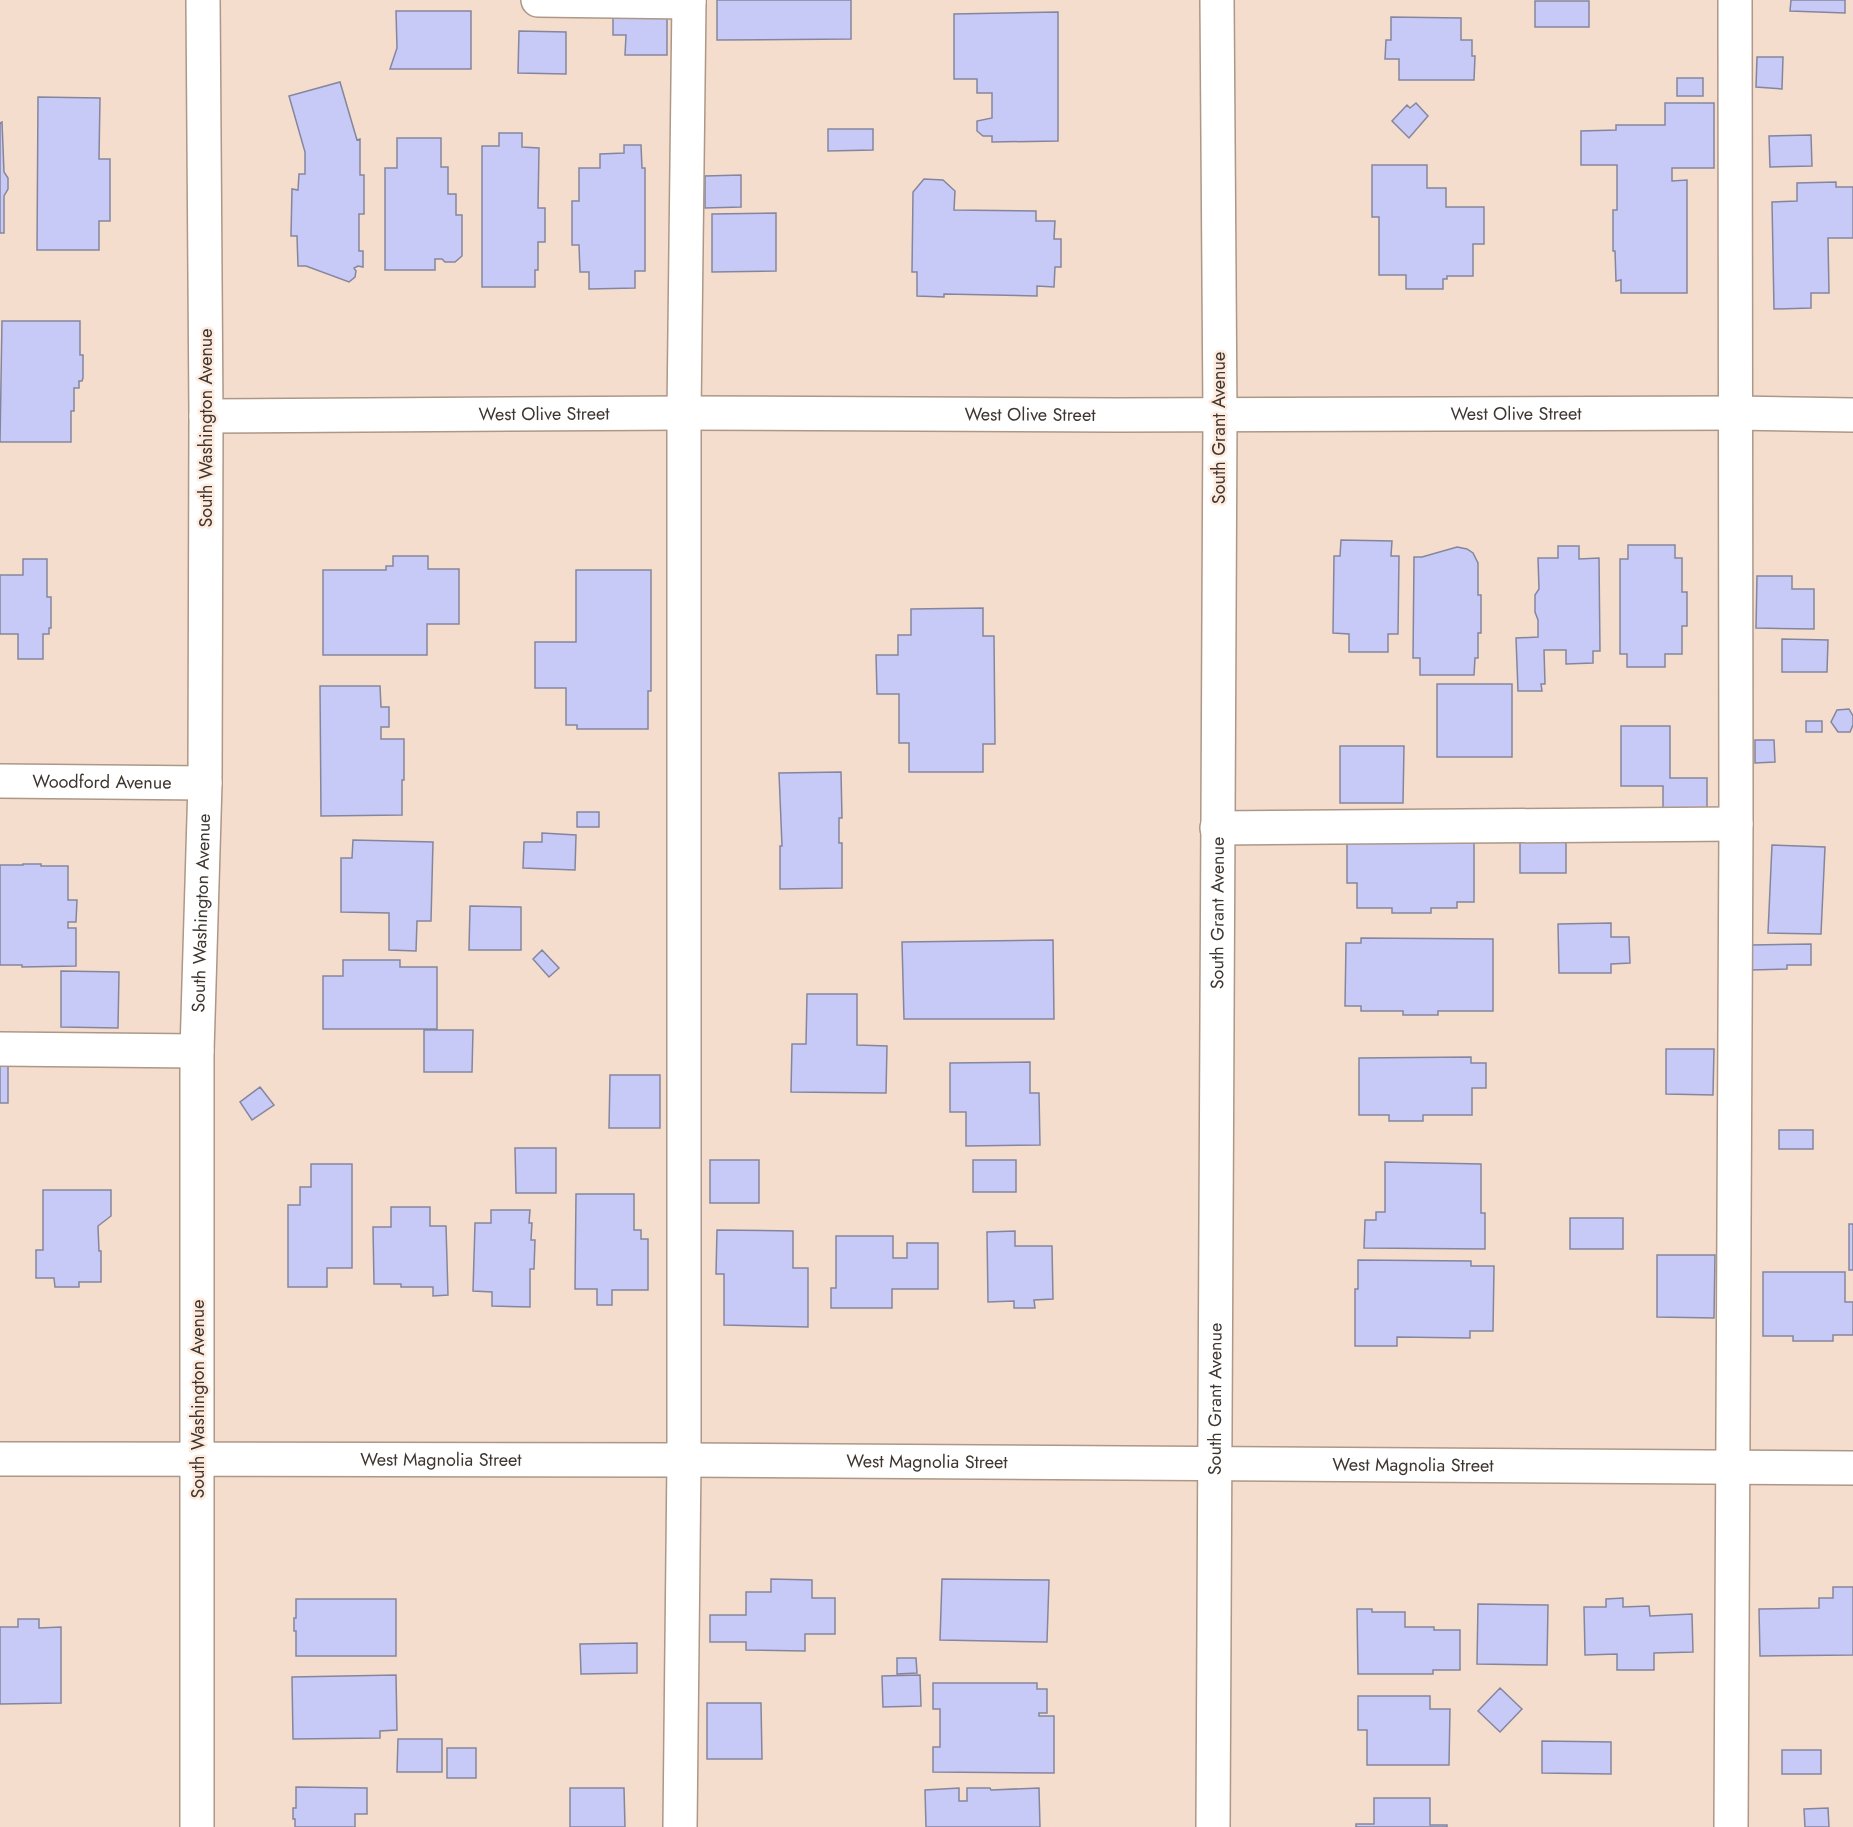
<svg xmlns="http://www.w3.org/2000/svg" width="1853" height="1827" viewBox="0 0 1853 1827" font-family="Jost,sans-serif">
<style>
.building{fill:#c7c9f7;stroke:#85869d;stroke-width:1.5}
.lines{fill:none;stroke-linecap:round;stroke-linejoin:round}
.minor-casing{stroke:#ad9787;stroke-width:36}
.minor{stroke:#fff;stroke-width:33}
.labels{text-anchor:middle;stroke-width:5;stroke-linejoin:round;paint-order:stroke}
.street-label{font-size:18px;fill:#3f3630;stroke:#ffebde}
</style>
<rect width="100%" height="100%" fill="#f5ddcd"/>
<path class="building" d="M 717,0 L 851,0 L 851,39 L 717,40 Z
M 1791,0 L 1845,0 L 1845,13 L 1790,11 Z
M 1535,1 L 1589,1 L 1589,27 L 1535,27 Z
M 396,11 L 471,11 L 471,69 L 390,69 L 397,48 Z
M 667,11 L 667,55 L 625,55 L 626,35 L 613,35 L 613,17 Z
M 1058,12 L 1058,141 L 992,142 L 992,136 L 983,136 L 977,131 L 977,121 L 992,118 L 992,93 L 977,93 L 977,79 L 954,79 L 954,14 Z
M 1391,17 L 1461,18 L 1461,40 L 1472,40 L 1472,56 L 1475,56 L 1474,80 L 1399,80 L 1399,59 L 1385,59 L 1386,40 L 1391,40 Z
M 519,31 L 566,32 L 566,74 L 518,73 Z
M 1757,57 L 1783,57 L 1782,89 L 1756,87 Z
M 1677,78 L 1703,78 L 1703,96 L 1677,96 Z
M 340,82 L 357,140 L 360,139 L 360,175 L 364,175 L 364,214 L 359,214 L 359,251 L 363,251 L 363,267 L 358,266 L 354,268 L 356,271 L 355,277 L 349,282 L 306,266 L 298,266 L 297,236 L 291,236 L 292,189 L 298,190 L 299,174 L 305,174 L 305,152 L 289,96 Z
M 38,97 L 100,98 L 99,159 L 110,159 L 110,221 L 99,221 L 99,250 L 37,250 Z
M 1416,103 L 1428,116 L 1409,138 L 1392,121 L 1407,105 L 1410,108 Z
M 1665,103 L 1714,103 L 1714,168 L 1672,168 L 1672,181 L 1687,180 L 1687,293 L 1621,293 L 1621,280 L 1616,281 L 1615,251 L 1613,251 L 1613,210 L 1617,210 L 1617,165 L 1581,165 L 1581,131 L 1616,130 L 1616,125 L 1665,125 Z
M 2,122 L 4,172 L 8,178 L 8,189 L 4,196 L 4,233 L 0,233 L 0,123 Z
M 828,129 L 873,129 L 873,150 L 828,151 Z
M 499,133 L 522,133 L 522,147 L 539,148 L 538,208 L 545,208 L 545,242 L 538,242 L 538,270 L 535,270 L 535,287 L 482,287 L 482,146 L 499,146 Z
M 1811,135 L 1812,166 L 1770,167 L 1769,136 Z
M 397,138 L 441,138 L 441,167 L 448,167 L 448,194 L 456,194 L 456,215 L 462,215 L 462,256 L 455,262 L 445,262 L 442,259 L 435,259 L 435,270 L 385,270 L 385,168 L 397,168 Z
M 624,145 L 641,145 L 642,168 L 645,168 L 645,271 L 635,271 L 635,288 L 589,289 L 589,272 L 580,272 L 579,245 L 572,245 L 572,201 L 579,201 L 579,168 L 600,168 L 600,154 L 624,153 Z
M 1372,165 L 1427,165 L 1427,188 L 1446,188 L 1446,207 L 1484,207 L 1484,244 L 1473,244 L 1473,276 L 1447,276 L 1447,279 L 1443,279 L 1443,289 L 1406,289 L 1406,275 L 1379,275 L 1379,217 L 1372,217 Z
M 741,175 L 741,207 L 705,208 L 705,176 Z
M 924,179 L 943,180 L 955,191 L 954,210 L 1036,211 L 1036,221 L 1055,221 L 1054,239 L 1061,239 L 1061,267 L 1055,267 L 1054,287 L 1037,286 L 1037,296 L 944,294 L 944,297 L 917,296 L 917,272 L 912,272 L 913,192 Z
M 1836,182 L 1836,187 L 1853,187 L 1853,238 L 1828,238 L 1829,293 L 1811,293 L 1811,308 L 1774,309 L 1772,202 L 1797,201 L 1797,183 Z
M 776,213 L 776,271 L 712,272 L 712,214 Z
M 2,321 L 80,321 L 80,355 L 83,355 L 83,378 L 82,381 L 79,381 L 79,388 L 74,388 L 74,411 L 71,411 L 71,442 L 0,442 Z
M 1341,540 L 1392,541 L 1391,556 L 1399,556 L 1398,634 L 1388,634 L 1388,652 L 1349,652 L 1349,634 L 1333,633 L 1334,556 L 1340,556 Z
M 1628,545 L 1675,545 L 1675,558 L 1682,558 L 1682,592 L 1687,592 L 1687,626 L 1682,626 L 1682,654 L 1665,654 L 1665,667 L 1627,667 L 1627,654 L 1620,654 L 1620,559 L 1628,559 Z
M 1558,546 L 1579,546 L 1579,559 L 1599,558 L 1600,651 L 1593,651 L 1593,663 L 1566,664 L 1566,650 L 1544,650 L 1545,684 L 1541,684 L 1542,691 L 1518,691 L 1516,638 L 1538,637 L 1538,620 L 1535,612 L 1535,595 L 1539,589 L 1538,558 L 1558,558 Z
M 1457,547 L 1467,549 L 1473,553 L 1478,563 L 1478,595 L 1481,595 L 1481,633 L 1478,633 L 1478,658 L 1475,658 L 1474,675 L 1420,675 L 1420,658 L 1413,658 L 1414,557 L 1422,557 Z
M 393,556 L 428,556 L 428,569 L 459,569 L 459,624 L 427,624 L 427,655 L 323,655 L 323,570 L 386,570 L 386,566 L 393,566 Z
M 23,559 L 47,559 L 47,597 L 51,597 L 51,628 L 49,628 L 49,634 L 43,634 L 43,659 L 18,659 L 18,634 L 0,634 L 0,575 L 23,575 Z
M 576,570 L 651,570 L 651,691 L 648,691 L 648,729 L 577,729 L 577,725 L 566,725 L 566,688 L 535,688 L 535,642 L 576,642 Z
M 1757,576 L 1792,576 L 1792,589 L 1814,589 L 1814,629 L 1756,628 Z
M 983,608 L 983,636 L 994,636 L 995,744 L 983,744 L 983,772 L 909,772 L 909,743 L 899,743 L 899,694 L 877,694 L 876,655 L 898,655 L 898,635 L 911,635 L 911,609 Z
M 1782,639 L 1828,640 L 1827,672 L 1782,672 Z
M 1437,684 L 1512,684 L 1512,757 L 1437,757 Z
M 320,686 L 380,686 L 381,707 L 389,707 L 389,727 L 381,727 L 381,739 L 404,739 L 404,780 L 402,780 L 402,815 L 321,816 Z
M 1849,709 L 1853,716 L 1853,725 L 1850,732 L 1838,732 L 1831,722 L 1837,710 Z
M 1806,721 L 1822,721 L 1822,732 L 1806,732 Z
M 1621,726 L 1670,726 L 1670,778 L 1707,778 L 1707,809 L 1663,809 L 1663,786 L 1621,786 Z
M 1755,740 L 1774,740 L 1775,762 L 1755,763 Z
M 1340,746 L 1404,746 L 1403,803 L 1340,803 Z
M 841,772 L 842,818 L 839,818 L 839,843 L 842,843 L 842,888 L 780,889 L 780,846 L 782,846 L 779,773 Z
M 577,812 L 599,812 L 599,827 L 577,827 Z
M 542,833 L 576,835 L 575,870 L 523,868 L 524,842 L 542,842 Z
M 1520,839 L 1566,839 L 1566,873 L 1520,873 Z
M 353,840 L 433,842 L 431,921 L 417,921 L 416,951 L 389,950 L 389,913 L 341,912 L 341,858 L 352,858 Z
M 1347,842 L 1474,842 L 1474,902 L 1457,902 L 1457,908 L 1431,908 L 1431,913 L 1392,913 L 1392,908 L 1357,908 L 1357,883 L 1347,883 Z
M 1772,845 L 1825,847 L 1821,934 L 1768,933 Z
M 23,864 L 41,864 L 41,866 L 68,866 L 68,900 L 77,900 L 76,922 L 68,922 L 68,928 L 76,928 L 76,966 L 22,967 L 22,965 L 0,965 L 0,865 L 23,865 Z
M 470,906 L 521,907 L 521,950 L 469,950 Z
M 1611,923 L 1611,937 L 1629,937 L 1630,963 L 1611,964 L 1611,973 L 1559,973 L 1558,924 Z
M 1361,938 L 1493,939 L 1493,1011 L 1438,1011 L 1438,1015 L 1403,1015 L 1403,1011 L 1361,1011 L 1361,1006 L 1345,1006 L 1346,943 L 1361,943 Z
M 1053,940 L 1054,1019 L 904,1019 L 902,942 Z
M 1811,944 L 1811,965 L 1787,965 L 1787,969 L 1751,970 L 1751,945 Z
M 542,950 L 559,968 L 549,977 L 533,959 Z
M 343,960 L 400,960 L 400,967 L 437,967 L 437,1029 L 323,1029 L 323,976 L 343,976 Z
M 61,971 L 119,972 L 118,1028 L 61,1027 Z
M 807,994 L 857,994 L 857,1045 L 887,1046 L 886,1093 L 791,1092 L 792,1044 L 806,1044 Z
M 424,1030 L 473,1030 L 472,1072 L 424,1072 Z
M 1666,1049 L 1714,1049 L 1713,1095 L 1666,1094 Z
M 1471,1057 L 1471,1063 L 1486,1063 L 1486,1088 L 1472,1088 L 1472,1115 L 1423,1115 L 1423,1121 L 1389,1121 L 1389,1115 L 1359,1115 L 1359,1058 Z
M 1030,1062 L 1030,1093 L 1039,1093 L 1040,1145 L 966,1146 L 966,1112 L 950,1112 L 950,1063 Z
M 8,1065 L 8,1103 L 0,1103 L 0,1066 Z
M 610,1075 L 660,1075 L 660,1128 L 609,1128 Z
M 260,1087 L 274,1105 L 252,1120 L 240,1102 Z
M 1779,1130 L 1813,1130 L 1813,1149 L 1779,1149 Z
M 515,1148 L 556,1148 L 556,1193 L 516,1193 Z
M 710,1160 L 759,1160 L 759,1203 L 710,1203 Z
M 973,1160 L 1016,1160 L 1016,1192 L 973,1192 Z
M 1385,1162 L 1481,1164 L 1481,1213 L 1485,1213 L 1485,1249 L 1364,1248 L 1365,1220 L 1376,1220 L 1376,1212 L 1385,1212 Z
M 311,1164 L 352,1164 L 352,1268 L 327,1268 L 327,1287 L 288,1287 L 288,1205 L 300,1205 L 300,1187 L 311,1187 Z
M 43,1190 L 111,1190 L 111,1216 L 98,1226 L 99,1251 L 101,1251 L 101,1282 L 79,1282 L 79,1287 L 55,1287 L 54,1278 L 36,1278 L 36,1250 L 43,1250 Z
M 576,1194 L 634,1194 L 634,1230 L 641,1230 L 641,1239 L 648,1239 L 648,1290 L 612,1290 L 612,1305 L 597,1305 L 597,1289 L 575,1289 Z
M 391,1207 L 430,1207 L 430,1226 L 446,1226 L 448,1295 L 433,1296 L 433,1287 L 401,1287 L 401,1284 L 374,1284 L 373,1227 L 391,1227 Z
M 491,1210 L 530,1210 L 529,1223 L 532,1223 L 531,1240 L 535,1240 L 534,1269 L 530,1269 L 530,1307 L 492,1306 L 492,1292 L 473,1291 L 475,1223 L 491,1223 Z
M 1570,1218 L 1623,1218 L 1623,1249 L 1570,1249 Z
M 1849,1224 L 1853,1224 L 1853,1270 L 1849,1270 Z
M 717,1230 L 793,1231 L 793,1268 L 808,1268 L 808,1327 L 724,1325 L 724,1274 L 716,1274 Z
M 1015,1231 L 1015,1246 L 1052,1246 L 1053,1299 L 1034,1300 L 1035,1308 L 1014,1308 L 1014,1301 L 988,1302 L 987,1232 Z
M 836,1236 L 893,1236 L 893,1258 L 907,1258 L 907,1243 L 938,1243 L 938,1289 L 892,1289 L 892,1308 L 831,1308 L 831,1288 L 836,1288 Z
M 1657,1255 L 1715,1255 L 1714,1318 L 1657,1317 Z
M 1358,1260 L 1471,1261 L 1471,1266 L 1494,1266 L 1493,1331 L 1470,1331 L 1470,1338 L 1397,1337 L 1397,1346 L 1355,1346 L 1355,1289 L 1358,1289 Z
M 1763,1272 L 1845,1272 L 1845,1302 L 1853,1302 L 1853,1335 L 1833,1335 L 1833,1341 L 1793,1341 L 1793,1336 L 1763,1336 Z
M 771,1579 L 812,1580 L 812,1598 L 835,1598 L 835,1634 L 805,1634 L 805,1651 L 746,1650 L 746,1642 L 710,1642 L 710,1615 L 746,1615 L 746,1592 L 771,1592 Z
M 942,1579 L 1049,1580 L 1047,1642 L 940,1640 Z
M 1833,1587 L 1853,1587 L 1853,1655 L 1760,1656 L 1759,1609 L 1819,1608 L 1819,1598 L 1833,1598 Z
M 1623,1598 L 1623,1607 L 1649,1606 L 1650,1616 L 1692,1614 L 1693,1652 L 1654,1653 L 1654,1670 L 1617,1670 L 1617,1654 L 1585,1655 L 1584,1607 L 1606,1607 L 1606,1599 Z
M 296,1599 L 396,1599 L 396,1656 L 296,1656 L 296,1631 L 294,1631 L 294,1618 L 296,1618 Z
M 1478,1604 L 1548,1605 L 1547,1665 L 1477,1664 Z
M 1357,1609 L 1372,1609 L 1372,1612 L 1405,1612 L 1405,1627 L 1434,1627 L 1434,1630 L 1460,1630 L 1460,1670 L 1433,1670 L 1433,1674 L 1358,1674 Z
M 18,1619 L 39,1619 L 39,1628 L 61,1627 L 61,1703 L 0,1704 L 0,1627 L 18,1627 Z
M 637,1643 L 637,1673 L 581,1674 L 580,1644 Z
M 897,1658 L 916,1658 L 917,1673 L 897,1674 Z
M 396,1675 L 397,1730 L 380,1731 L 380,1738 L 293,1739 L 292,1677 Z
M 920,1675 L 921,1706 L 883,1707 L 882,1676 Z
M 933,1683 L 1037,1683 L 1037,1689 L 1047,1689 L 1047,1713 L 1039,1713 L 1039,1716 L 1054,1716 L 1054,1773 L 933,1772 L 933,1747 L 940,1747 L 940,1709 L 933,1709 Z
M 1500,1688 L 1522,1709 L 1500,1732 L 1478,1711 Z
M 1358,1696 L 1430,1696 L 1430,1709 L 1450,1709 L 1449,1765 L 1367,1765 L 1367,1730 L 1358,1730 Z
M 707,1703 L 761,1703 L 762,1759 L 707,1759 Z
M 398,1739 L 442,1739 L 442,1772 L 397,1772 Z
M 1542,1741 L 1611,1742 L 1611,1774 L 1542,1773 Z
M 447,1748 L 476,1748 L 476,1778 L 447,1778 Z
M 1782,1750 L 1821,1750 L 1821,1774 L 1782,1774 Z
M 296,1787 L 367,1788 L 367,1814 L 355,1814 L 355,1827 L 295,1827 L 295,1819 L 293,1819 L 293,1808 L 296,1808 Z
M 570,1788 L 624,1788 L 625,1827 L 570,1827 Z
M 959,1788 L 959,1801 L 967,1801 L 967,1788 L 990,1788 L 991,1790 L 1039,1788 L 1040,1827 L 926,1827 L 925,1790 Z
M 1374,1798 L 1430,1798 L 1430,1825 L 1447,1825 L 1447,1827 L 1356,1827 L 1356,1824 L 1374,1824 Z
M 1828,1808 L 1829,1827 L 1805,1827 L 1804,1809 Z"/>
<g class="lines">
<g class="minor-casing">
<g id="minor">
<path d="M 538,0 L 689,2"/>
<path id="s1" d="M 206,416 L 684,413 L 1117,415 L 1735,413 L 1853,415"/>
<path id="s2" d="M 0,781 L 205,783"/>
<path d="M 1217,828 L 1736,824"/>
<path d="M 0,1049 L 197,1051"/>
<path id="s3" d="M 0,1459 L 684,1460 L 1853,1468"/>
<path id="s4" d="M 197,1827 L 197,1051 L 205,783 L 206,416 L 203,0"/>
<path d="M 680,1827 L 684,1460 L 684,413 L 689,0"/>
<path id="s5" d="M 1213,1827 L 1220,415 L 1217,0"/>
<path d="M 1731,1827 L 1736,824 L 1735,0"/>
</g>
</g>
<use href="#minor" class="minor"/>
</g>
<g class="labels">
<g class="street-label">
<text dy="6" stroke="none"><textPath href="#s1" startOffset="338">West Olive Street</textPath></text>
<text dy="6" stroke="none"><textPath href="#s1" startOffset="824">West Olive Street</textPath></text>
<text dy="6" stroke="none"><textPath href="#s1" startOffset="1310">West Olive Street</textPath></text>
<text transform="translate(206 428) rotate(-90)" y="6">South Washington Avenue</text>
<text transform="translate(1219 428) rotate(-90)" y="6">South Grant Avenue</text>
<text dy="6" stroke="none"><textPath href="#s2" startOffset="102">Woodford Avenue</textPath></text>
<text dy="6" stroke="none"><textPath href="#s4" startOffset="914">South Washington Avenue</textPath></text>
<text dy="6" stroke="none"><textPath href="#s5" startOffset="914">South Grant Avenue</textPath></text>
<text transform="translate(198 1399) rotate(-90)" y="6">South Washington Avenue</text>
<text dy="6" stroke="none"><textPath href="#s5" startOffset="428">South Grant Avenue</textPath></text>
<text dy="6" stroke="none"><textPath href="#s3" startOffset="441">West Magnolia Street</textPath></text>
<text dy="6" stroke="none"><textPath href="#s3" startOffset="927">West Magnolia Street</textPath></text>
<text dy="6" stroke="none"><textPath href="#s3" startOffset="1413">West Magnolia Street</textPath></text>
</g>
</g>
</svg>
